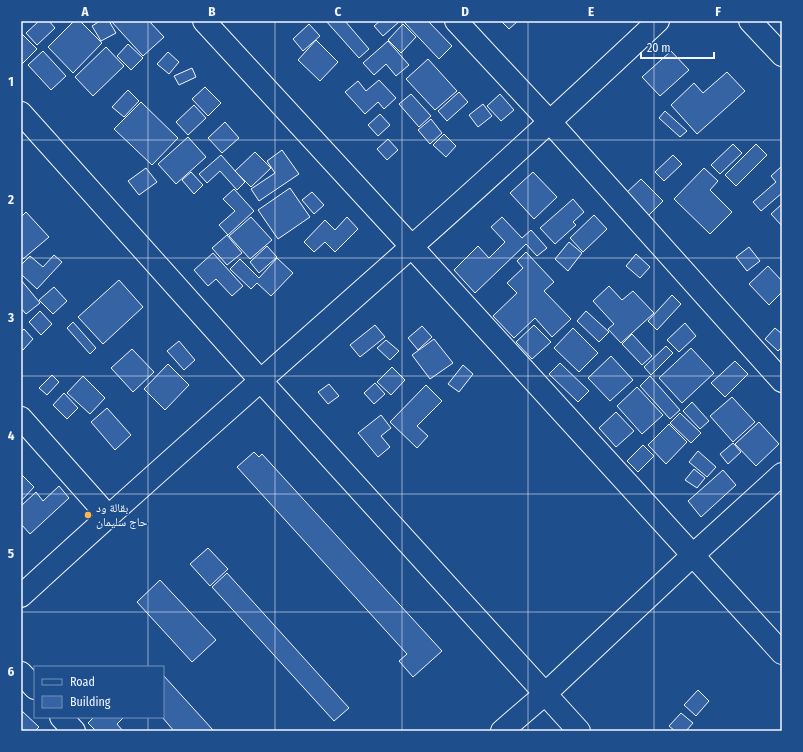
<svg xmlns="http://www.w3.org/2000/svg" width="803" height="752" viewBox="0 0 803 752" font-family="'Fira Sans Condensed','Noto Naskh Arabic',sans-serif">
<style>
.building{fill:#3563a3;stroke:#f2f6ff}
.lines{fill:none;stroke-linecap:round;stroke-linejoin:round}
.minor-casing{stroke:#f2f6ff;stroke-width:24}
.major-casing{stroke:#f2f6ff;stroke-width:24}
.minor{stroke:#1f4e8c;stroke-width:22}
.major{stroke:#1f4e8c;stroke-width:22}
.grid{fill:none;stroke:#f2f6ff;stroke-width:1;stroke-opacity:0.55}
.poi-dot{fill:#ffb74d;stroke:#1f4e8c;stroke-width:1.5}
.labels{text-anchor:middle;stroke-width:3;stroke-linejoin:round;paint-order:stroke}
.poi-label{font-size:12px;fill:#f2f6ff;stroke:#1f4e8c;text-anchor:start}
.neatline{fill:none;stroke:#f2f6ff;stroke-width:1.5}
.grid-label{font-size:13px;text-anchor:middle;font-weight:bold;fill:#f2f6ff}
</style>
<rect width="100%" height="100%" fill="#1f4e8c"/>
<path class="building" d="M 39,21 L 49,21 L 55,28 L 37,45 L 26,33 Z
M 74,21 L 80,21 L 102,43 L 73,73 L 48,47 Z
M 100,21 L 109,21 L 116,33 L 101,41 L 92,26 Z
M 111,21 L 149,21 L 164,37 L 143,56 Z
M 326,21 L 345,21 L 369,49 L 359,58 Z
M 380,21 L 400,21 L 383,36 L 374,26 Z
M 406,21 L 428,21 L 452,46 L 439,59 L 404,22 Z
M 501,21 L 518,21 L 509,29 Z
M 309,24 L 320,36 L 303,51 L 293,39 Z
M 403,24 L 416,37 L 401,53 L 388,40 Z
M 21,33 L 37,49 L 22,64 L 21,63 Z
M 316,40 L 338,62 L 320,81 L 298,60 Z
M 388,41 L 409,65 L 396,76 L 386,64 L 374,75 L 363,63 Z
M 128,44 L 143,58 L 131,70 L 117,56 Z
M 106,47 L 124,66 L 93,96 L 75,77 Z
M 43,51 L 66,76 L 51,90 L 28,65 Z
M 671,51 L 689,70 L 660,96 L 642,77 Z
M 168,52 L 179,62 L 169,74 L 157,64 Z
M 428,59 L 457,91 L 435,110 L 406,79 Z
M 192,68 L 196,77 L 179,85 L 174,76 Z
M 727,72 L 745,91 L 697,134 L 671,105 L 694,83 L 703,93 Z
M 379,80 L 396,98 L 384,109 L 378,102 L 365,114 L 345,92 L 358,81 L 366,91 Z
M 205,87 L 221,103 L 208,116 L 192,99 Z
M 128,90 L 139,101 L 124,117 L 112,107 Z
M 459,92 L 468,102 L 447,121 L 438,111 Z
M 411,94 L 431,116 L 419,127 L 399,104 Z
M 500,94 L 514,110 L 501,121 L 487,106 Z
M 141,102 L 178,138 L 152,165 L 114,129 Z
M 483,104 L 492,116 L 478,127 L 469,115 Z
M 194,105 L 206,118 L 188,135 L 176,122 Z
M 665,111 L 687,131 L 680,137 L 659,118 Z
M 380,114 L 390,125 L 378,136 L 368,125 Z
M 431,119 L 442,133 L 430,144 L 418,130 Z
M 225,122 L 239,138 L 222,153 L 208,138 Z
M 444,134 L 456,146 L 446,157 L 433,145 Z
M 188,137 L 206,157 L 176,184 L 158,164 Z
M 388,139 L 398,150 L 387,160 L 377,149 Z
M 733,144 L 742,153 L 720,174 L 711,165 Z
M 756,144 L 767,155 L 736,186 L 725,175 Z
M 282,150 L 299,174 L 259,201 L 251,189 L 275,173 L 267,161 Z
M 255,152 L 271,168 L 251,187 L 235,171 Z
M 221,155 L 245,182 L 237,190 L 220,171 L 207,183 L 199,174 Z
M 673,155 L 682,164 L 664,181 L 655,172 Z
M 782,166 L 782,193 L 761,211 L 753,202 L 776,182 L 771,176 Z
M 146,168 L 157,182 L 139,195 L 128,181 Z
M 704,168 L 718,181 L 710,190 L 732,212 L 710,234 L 674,199 Z
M 191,172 L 203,185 L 194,194 L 182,180 Z
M 533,172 L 557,197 L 534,219 L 510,193 Z
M 641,179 L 663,201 L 648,216 L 625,194 Z
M 290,188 L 310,217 L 278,239 L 258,210 Z
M 234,189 L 254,211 L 228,235 L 219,225 L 235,211 L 223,199 Z
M 312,192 L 324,205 L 314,214 L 302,200 Z
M 573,199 L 584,212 L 573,222 L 576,225 L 555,244 L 540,228 Z
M 782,204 L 782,226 L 771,214 Z
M 26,212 L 49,237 L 23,259 L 21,257 L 21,217 Z
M 594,215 L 607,229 L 583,252 L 570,238 Z
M 251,217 L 272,240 L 250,259 L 229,236 Z
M 347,217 L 358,229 L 335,252 L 325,242 L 314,252 L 304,242 L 325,220 L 335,230 Z
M 502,217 L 522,238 L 531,230 L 547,248 L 537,256 L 526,244 L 475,293 L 454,270 L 478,246 L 489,258 L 505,242 L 491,227 Z
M 227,235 L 242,253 L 227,265 L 212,248 Z
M 569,242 L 582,253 L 568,271 L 555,259 Z
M 267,246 L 277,257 L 259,273 L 250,262 Z
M 749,247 L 760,261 L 747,271 L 736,257 Z
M 526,252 L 554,282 L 544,291 L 571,319 L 552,337 L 535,318 L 514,338 L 493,316 L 517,293 L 507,283 L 523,268 L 517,261 Z
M 213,253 L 243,286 L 232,296 L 216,279 L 208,286 L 194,270 Z
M 636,254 L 650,267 L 640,278 L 626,266 Z
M 54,255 L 62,262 L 37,289 L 21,274 L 21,265 L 30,256 L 43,267 Z
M 277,258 L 293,273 L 271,296 L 257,283 L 251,289 L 230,269 L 240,259 L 259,278 Z
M 768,266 L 782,281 L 782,292 L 769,305 L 749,284 Z
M 21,280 L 40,303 L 26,314 L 21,308 Z
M 119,280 L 143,307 L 103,344 L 78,317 Z
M 609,286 L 622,300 L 633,291 L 654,313 L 621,343 L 608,329 L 614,324 L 593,301 Z
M 54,287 L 67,301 L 53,314 L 39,300 Z
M 672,295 L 681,304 L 657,330 L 648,321 Z
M 40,311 L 52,324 L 41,335 L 29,322 Z
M 586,311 L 609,332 L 599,342 L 577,321 Z
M 73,322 L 96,348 L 90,354 L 67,328 Z
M 685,323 L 696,336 L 679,352 L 667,340 Z
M 375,325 L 385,337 L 360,357 L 350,345 Z
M 534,325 L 551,342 L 532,359 L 516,342 Z
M 422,326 L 432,337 L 418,350 L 408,338 Z
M 573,328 L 598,353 L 579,372 L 554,348 Z
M 775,328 L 782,334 L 782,347 L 778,351 L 765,339 Z
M 24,329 L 33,339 L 23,350 L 21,349 L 21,332 Z
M 632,334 L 652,356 L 642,365 L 622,344 Z
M 434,339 L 453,363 L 430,379 L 412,355 Z
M 386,340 L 399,351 L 390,360 L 377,348 Z
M 179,341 L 195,360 L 184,370 L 167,351 Z
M 666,346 L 673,353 L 651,375 L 644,367 Z
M 691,348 L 714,373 L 682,403 L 659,378 Z
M 132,349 L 154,372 L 133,392 L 111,368 Z
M 611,356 L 633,380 L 610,401 L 588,378 Z
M 735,361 L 748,374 L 725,397 L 711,383 Z
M 560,363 L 589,391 L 578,402 L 549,374 Z
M 168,364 L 189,385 L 165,410 L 144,389 Z
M 463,365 L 473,374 L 459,392 L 448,384 Z
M 392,367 L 405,380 L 391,395 L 377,382 Z
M 52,375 L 59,382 L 47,395 L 39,388 Z
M 83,376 L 105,398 L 90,414 L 67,393 Z
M 650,376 L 680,410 L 670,419 L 640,386 Z
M 375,383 L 385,394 L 374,404 L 364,393 Z
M 329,384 L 339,396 L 328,404 L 318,392 Z
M 426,385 L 442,401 L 417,426 L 428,436 L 417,448 L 390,422 Z
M 637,387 L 663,415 L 642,434 L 617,406 Z
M 64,393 L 78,408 L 67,419 L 53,405 Z
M 732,397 L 755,422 L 733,442 L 710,416 Z
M 692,402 L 709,421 L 700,429 L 683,411 Z
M 107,408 L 131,435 L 115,450 L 91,422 Z
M 616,412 L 634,431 L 616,447 L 599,428 Z
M 680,413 L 701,433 L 691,443 L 670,423 Z
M 381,415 L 391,428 L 381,436 L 390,447 L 378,457 L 358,433 Z
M 759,422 L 779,444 L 756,466 L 735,444 Z
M 669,424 L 687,442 L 666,464 L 648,445 Z
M 733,443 L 741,452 L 728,464 L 720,454 Z
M 643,445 L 654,456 L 638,472 L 627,461 Z
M 698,451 L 716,467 L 707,477 L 689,462 Z
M 254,452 L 259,457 L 262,454 L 442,651 L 413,677 L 399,661 L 407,654 L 237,467 Z
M 694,469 L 705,478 L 697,488 L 685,480 Z
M 723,470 L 736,485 L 701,517 L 688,501 Z
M 21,474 L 34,487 L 21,501 Z
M 59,486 L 69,498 L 30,534 L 21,524 L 21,506 L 36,492 L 43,501 Z
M 208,548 L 228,569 L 210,586 L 190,564 Z
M 227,573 L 349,708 L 334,721 L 212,587 Z
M 160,580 L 216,640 L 192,662 L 137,602 Z
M 163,675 L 213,730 L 212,731 L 174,731 L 162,717 L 163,717 Z
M 698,690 L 709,701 L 696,716 L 684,705 Z
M 22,711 L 39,727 L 35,731 L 21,730 Z
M 681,713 L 693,723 L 686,731 L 675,731 L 669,726 Z
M 94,717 L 124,717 L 117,724 L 123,731 L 96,731 L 88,723 Z"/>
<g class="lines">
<g class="minor-casing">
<path id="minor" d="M 204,21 L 412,247 L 782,653
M 456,21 L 550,122 L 782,381
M 21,113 L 261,381 L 579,731
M 21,418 L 108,516
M 21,596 C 149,478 280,364 410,248 C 494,174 576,98 658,21
M 21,673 L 35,688
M 61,717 L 74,731
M 502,731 L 545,694 L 693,555 L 782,474"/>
</g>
<g class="major-casing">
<path id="major" d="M 750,21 L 782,55"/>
</g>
<use href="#minor" class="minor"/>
<use href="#major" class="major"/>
</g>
<path class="grid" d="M 148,21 L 148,667M 275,21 L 275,731M 402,21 L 402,731M 528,21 L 528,731M 654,21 L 654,731M 21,140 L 782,140M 21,258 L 782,258M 21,376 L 782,376M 21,494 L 782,494M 21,612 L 782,612M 148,717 L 148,731"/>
<circle class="poi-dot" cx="88" cy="515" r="4"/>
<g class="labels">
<g class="poi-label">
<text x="96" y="512">بقالة ود<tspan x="96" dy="14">حاج سليمان</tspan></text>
</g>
</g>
<rect width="803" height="752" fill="none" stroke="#1f4e8c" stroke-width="44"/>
<rect x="34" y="666" width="130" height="52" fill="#1f4e8c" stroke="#7391ba"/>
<rect x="42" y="679" width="20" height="6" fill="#1f4e8c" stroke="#7391ba"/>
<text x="70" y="686" font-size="12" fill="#f2f6ff">Road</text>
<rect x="42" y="696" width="20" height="12" fill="#3563a3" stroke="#7391ba"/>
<text x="70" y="706" font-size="12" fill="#f2f6ff">Building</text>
<path d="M641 52v6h73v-6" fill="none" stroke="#f2f6ff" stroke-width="2"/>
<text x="647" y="52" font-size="12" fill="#f2f6ff" stroke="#1f4e8c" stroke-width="3" paint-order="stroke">20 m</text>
<rect x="22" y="22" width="759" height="708" class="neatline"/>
<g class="grid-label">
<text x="85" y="16">A</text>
<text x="212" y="16">B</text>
<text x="338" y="16">C</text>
<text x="465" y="16">D</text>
<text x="591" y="16">E</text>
<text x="718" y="16">F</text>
<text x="11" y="86">1</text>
<text x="11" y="204">2</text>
<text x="11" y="322">3</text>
<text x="11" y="440">4</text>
<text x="11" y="558">5</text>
<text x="11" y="676">6</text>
</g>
</svg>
